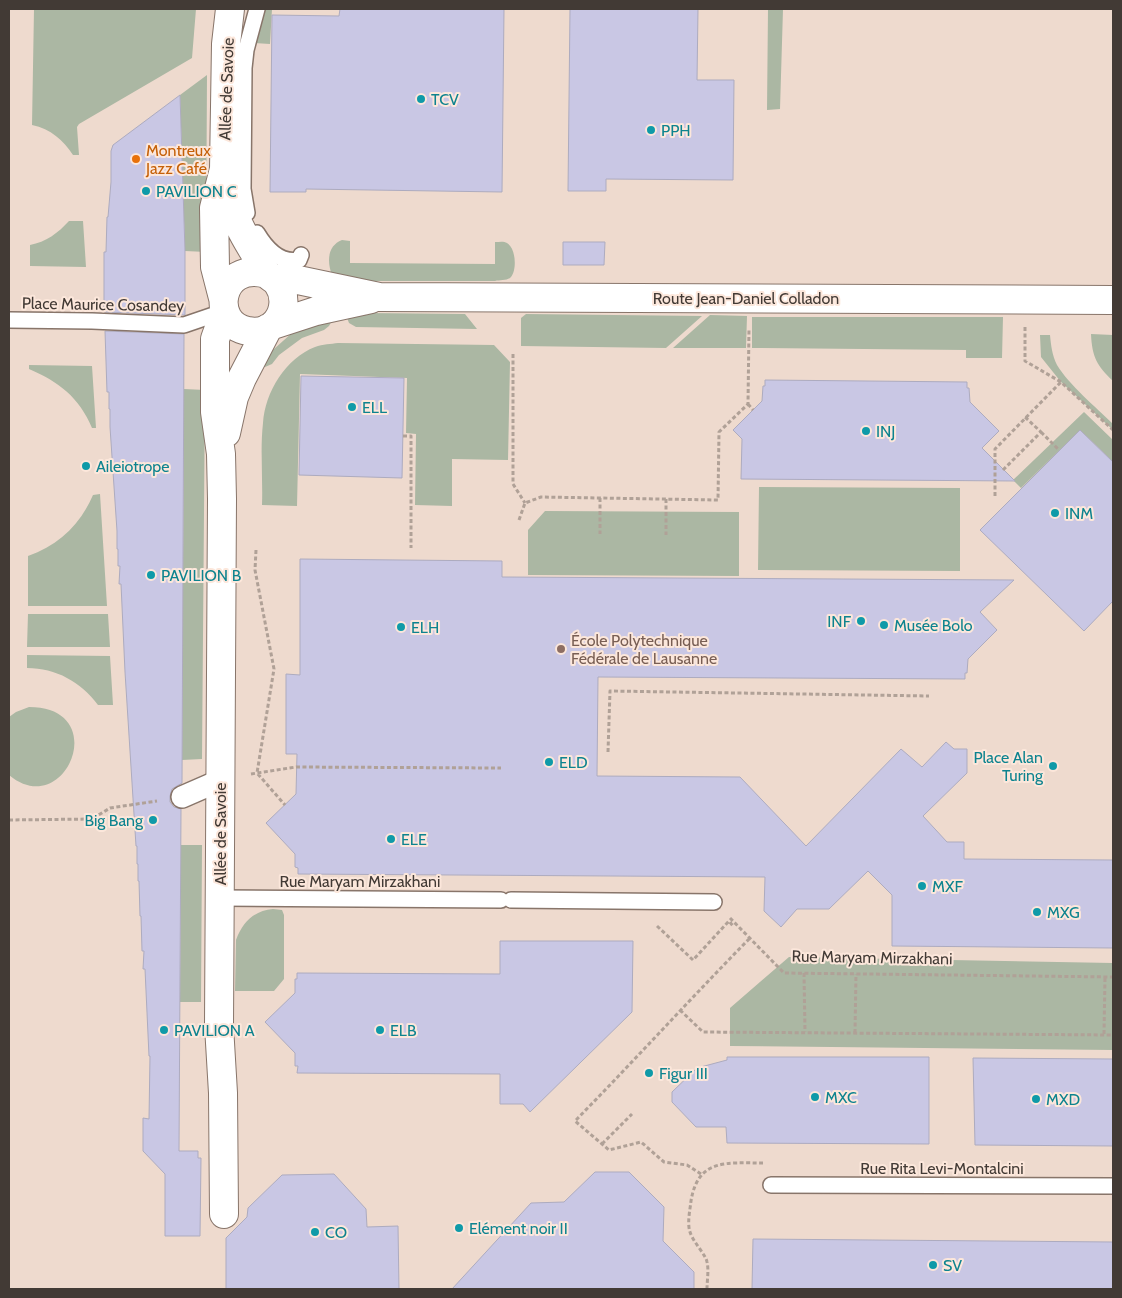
<svg xmlns="http://www.w3.org/2000/svg" width="1122" height="1298" viewBox="0 0 1122 1298" font-family="Cabin,sans-serif">
<style>
.green{fill:#abb7a3}
.building{fill:#c9c7e4;stroke:#adabbf}
.lines{fill:none;stroke-linecap:round;stroke-linejoin:round}
.service-casing{stroke:#88756a;stroke-width:18}
.pedestrian-casing{stroke:#88756a;stroke-width:24}
.minor-casing{stroke:#88756a;stroke-width:30}
.path{stroke:#b0a197;stroke-width:3;stroke-dasharray:4 2.5;stroke-linecap:butt}
.service{stroke:#fff;stroke-width:15}
.pedestrian{stroke:#fff;stroke-width:21}
.minor{stroke:#fff;stroke-width:28}
.culture-dot{fill:#0f9aa8;stroke:#fce7db;stroke-width:2}
.food-dot{fill:#e8710a;stroke:#fce7db;stroke-width:2}
.education-dot{fill:#8d6e63;stroke:#fce7db;stroke-width:2}
.labels{text-anchor:middle;stroke-width:4;stroke-linejoin:round;paint-order:stroke}
.street-label{font-size:16px;fill:#423a35;stroke:#fce7db}
.culture-label{font-size:16px;fill:#0d838f;stroke:#fce7db;text-anchor:start}
.food-label{font-size:16px;fill:#c56008;stroke:#fce7db;text-anchor:start}
.education-label{font-size:16px;fill:#785e54;stroke:#fce7db;text-anchor:start}
</style>
<rect width="100%" height="100%" fill="#eedace"/>
<path class="green" d="M 34,9 L 196,9 L 192,58 L 79,124 L 77,127 L 79,155 L 73,155 C 63,140 51,129 32,125 Z
M 261,9 L 272,9 L 270,44 L 252,43 Z
M 768,9 L 783,9 L 780,109 L 767,110 Z
M 207,75 L 206,252 L 185,251 L 180,95 Z
M 69,221 L 83,221 L 86,267 L 30,266 L 30,245 C 46,242 58,233 69,221 Z
M 342,240 L 350,241 L 350,263 L 495,264 L 495,242 C 499,242 504,241 507,243 C 516,248 517,270 511,277 C 507,281 500,280 495,281 L 344,281 L 332,275 C 327,262 327,246 342,240 Z
M 366,313 L 465,314 L 477,329 L 356,327 L 349,323 L 346,315 Z
M 526,314 L 702,316 L 666,348 L 521,346 L 521,318 Z
M 710,315 L 747,316 L 746,348 L 673,348 Z
M 752,317 L 1003,317 L 1002,358 L 966,358 L 966,350 L 752,348 Z
M 333,319 L 329,326 L 324,330 L 302,338 L 279,355 L 272,364 L 265,367 L 260,366 L 264,358 L 293,332 Z
M 1091,334 L 1113,335 L 1113,381 C 1097,366 1092,357 1091,334 Z
M 1040,335 L 1050,335 C 1051,345 1052,355 1057,365 C 1069,385 1096,407 1113,424 L 1113,430 L 1061,382 L 1041,357 Z
M 338,343 L 494,345 L 510,362 L 508,460 L 452,459 L 452,506 L 415,505 L 416,434 L 406,433 L 407,378 L 300,374 L 297,506 L 262,505 C 263,478 260,450 263,423 C 265,392 286,358 315,347 C 323,344 331,344 338,343 Z
M 29,365 L 92,366 L 96,428 L 92,428 C 79,397 59,382 29,369 Z
M 184,389 L 205,390 L 202,759 L 182,760 Z
M 1084,412 L 1113,440 L 1113,462 L 1080,430 L 1021,488 L 1013,480 Z
M 759,487 L 960,488 L 960,571 L 758,570 Z
M 100,494 L 107,606 L 28,606 L 28,556 C 59,545 80,525 93,495 Z
M 545,511 L 739,512 L 739,576 L 528,575 L 528,530 Z
M 28,614 L 108,614 L 110,647 L 27,647 Z
M 27,655 L 110,656 L 113,705 L 98,705 C 81,682 56,668 27,668 Z
M 29,707 C 113,707 65,822 9,775 L 9,717 L 16,712 Z
M 181,845 L 202,845 L 201,1002 L 180,1002 Z
M 273,909 L 282,910 L 284,915 L 284,979 L 274,991 L 235,991 L 236,940 C 243,921 254,911 273,909 Z
M 789,957 L 1113,963 L 1113,1050 L 730,1046 L 730,1008 Z"/>
<path class="building" d="M 340,9 L 504,9 L 502,192 L 306,189 L 306,192 L 270,192 L 272,15 L 339,16 Z
M 570,9 L 698,9 L 697,80 L 734,80 L 733,180 L 606,179 L 606,191 L 568,191 Z
M 180,95 L 185,251 L 185,315 L 104,312 L 104,252 L 106,252 L 107,217 L 108,217 L 111,182 L 111,151 L 113,145 Z
M 563,242 L 605,242 L 604,265 L 563,265 Z
M 105,331 L 184,334 L 182,783 L 172,789 L 170,796 L 170,802 L 174,807 L 181,809 L 179,1151 L 198,1151 L 198,1158 L 201,1158 L 200,1236 L 165,1236 L 165,1174 L 143,1151 L 143,1118 L 149,1119 L 150,1056 L 149,1056 L 145,969 L 143,969 L 144,951 L 142,951 L 141,916 L 140,916 L 139,881 L 138,881 L 138,864 L 137,864 L 137,846 L 136,846 L 125,672 L 121,584 L 119,584 L 120,566 L 118,566 L 118,549 L 117,549 L 117,531 L 110,427 L 110,409 L 109,409 L 109,392 L 107,392 Z
M 301,376 L 404,378 L 402,478 L 299,475 Z
M 765,380 L 967,382 L 967,388 L 969,388 L 970,402 L 999,431 L 982,448 L 1015,481 L 741,479 L 742,439 L 733,430 L 762,401 L 763,386 L 765,386 Z
M 1080,430 L 1113,462 L 1113,601 L 1084,631 L 980,530 Z
M 300,559 L 502,561 L 502,577 L 1014,580 L 980,612 L 997,630 L 968,659 L 967,673 L 965,673 L 965,679 L 598,677 L 597,776 L 740,777 L 806,846 L 901,749 L 922,767 L 946,742 L 954,749 L 967,749 L 967,773 L 923,816 L 947,842 L 964,842 L 964,859 L 1113,860 L 1113,948 L 892,946 L 892,895 L 868,871 L 829,909 L 797,909 L 781,927 L 764,911 L 765,877 L 298,874 L 298,868 L 295,867 L 295,854 L 266,823 L 296,794 L 297,754 L 286,754 L 286,674 L 300,675 Z
M 500,941 L 633,941 L 632,1012 L 530,1112 L 523,1104 L 500,1104 L 500,1074 L 297,1073 L 298,1066 L 295,1066 L 295,1053 L 265,1022 L 295,993 L 295,979 L 297,979 L 297,973 L 500,974 Z
M 727,1057 L 929,1057 L 929,1144 L 727,1143 L 726,1127 L 696,1127 L 672,1102 L 672,1092 L 697,1068 L 727,1060 Z
M 973,1058 L 1113,1059 L 1113,1146 L 975,1145 Z
M 595,1172 L 629,1172 L 664,1207 L 663,1241 L 694,1272 L 694,1289 L 452,1289 L 531,1203 L 564,1202 Z
M 334,1174 L 366,1209 L 367,1227 L 398,1226 L 399,1289 L 226,1289 L 226,1238 L 247,1217 L 248,1208 L 282,1175 Z
M 753,1239 L 1113,1242 L 1113,1289 L 752,1289 Z"/>
<g class="lines">
<g class="service-casing">
<path id="service" d="M 247,213 L 243,189 L 244,68 L 246,50 L 257,9
M 257,233 C 266,248 280,264 299,260 L 301,255
M 9,320 L 92,321 L 184,325 L 225,311
M 220,898 L 501,900
M 511,900 L 714,902
M 771,1185 L 1113,1186"/>
</g>
<g class="pedestrian-casing">
<path id="pedestrian" d="M 182,797 L 221,780"/>
</g>
<g class="minor-casing">
<path id="minor" d="M 224,169 C 228,188 231,210 240,227 C 245,238 251,247 257,257 C 260,262 263,269 267,274 C 270,278 275,279 278,284 C 286,295 285,312 276,322 C 269,330 258,333 248,331 C 209,325 218,260 267,274
M 272,278 L 298,280 L 379,297 L 1113,300
M 223,298 L 215,267 L 214,208 L 224,169 L 226,44 L 230,9
M 273,325 L 316,311 L 371,299
M 226,433 L 234,397 L 242,378 L 268,328
M 224,1214 L 223,1093 L 219,1026 L 222,499 L 221,454 L 215,412 L 215,339 L 225,311"/>
</g>
<path class="path" d="M 1025,327 L 1025,361 L 1061,382 L 1113,430
M 513,354 L 513,484 L 525,503
M 748,404 L 753,410
M 1041,432 L 1059,450
M 403,436 L 411,436 L 411,548
M 1003,470 L 1041,432 L 1025,417
M 995,496 L 995,449 L 1061,382
M 600,498 L 600,534
M 666,499 L 666,535
M 519,520 L 525,503 L 541,497 L 718,500 L 719,432 L 748,404 L 749,328
M 256,550 L 255,570 L 274,669 L 257,773 L 285,805
M 608,752 L 610,691 L 929,696
M 251,774 L 296,767 L 501,768
M 9,820 L 92,819 L 110,808 L 157,801
M 730,918 L 784,973 L 1113,977
M 657,926 L 693,960 L 729,921 L 733,926
M 804,973 L 805,1032
M 680,1010 L 703,1032 L 1113,1035
M 855,1033 L 856,974
M 1104,1034 L 1105,977
M 602,1144 L 632,1114
M 701,1174 L 687,1165 L 664,1162 L 641,1142 L 609,1150 L 575,1121 C 634,1061 691,998 750,938
M 707,1289 C 707,1281 709,1270 707,1262 C 706,1255 693,1242 690,1232 C 687,1223 690,1210 691,1201 C 698,1158 727,1163 763,1163"/>
<use href="#service" class="service"/>
<use href="#pedestrian" class="pedestrian"/>
<use href="#minor" class="minor"/>
</g>
<g class="culture-dot">
<circle cx="421" cy="99" r="5"/>
<circle cx="651" cy="130" r="5"/>
<circle cx="146" cy="191" r="5"/>
<circle cx="352" cy="407" r="5"/>
<circle cx="866" cy="431" r="5"/>
<circle cx="86" cy="466" r="5"/>
<circle cx="1055" cy="513" r="5"/>
<circle cx="151" cy="575" r="5"/>
<circle cx="861" cy="621" r="5"/>
<circle cx="884" cy="625" r="5"/>
<circle cx="401" cy="627" r="5"/>
<circle cx="549" cy="762" r="5"/>
<circle cx="1053" cy="766" r="5"/>
<circle cx="153" cy="820" r="5"/>
<circle cx="391" cy="839" r="5"/>
<circle cx="922" cy="886" r="5"/>
<circle cx="1037" cy="912" r="5"/>
<circle cx="164" cy="1030" r="5"/>
<circle cx="380" cy="1030" r="5"/>
<circle cx="649" cy="1073" r="5"/>
<circle cx="815" cy="1097" r="5"/>
<circle cx="1036" cy="1099" r="5"/>
<circle cx="459" cy="1228" r="5"/>
<circle cx="315" cy="1232" r="5"/>
<circle cx="933" cy="1265" r="5"/>
</g>
<circle class="food-dot" cx="136" cy="159" r="5"/>
<circle class="education-dot" cx="561" cy="649" r="5"/>
<g class="labels">
<g class="street-label">
<text transform="translate(226 89) rotate(-88)" y="6">Allée de Savoie</text>
<text x="746" y="304">Route Jean-Daniel Colladon</text>
<text transform="translate(103 304) rotate(1)" y="6">Place Maurice Cosandey</text>
<text transform="translate(220 834) rotate(-90)" y="6">Allée de Savoie</text>
<text x="360" y="887">Rue Maryam Mirzakhani</text>
<text transform="translate(872 957) rotate(1)" y="6">Rue Maryam Mirzakhani</text>
<text x="942" y="1174">Rue Rita Levi-Montalcini</text>
</g>
<g class="culture-label">
<text x="431" y="105">TCV</text>
<text x="661" y="136">PPH</text>
<text x="156" y="197">PAVILION C</text>
<text x="362" y="413">ELL</text>
<text x="876" y="437">INJ</text>
<text x="96" y="472">Aileiotrope</text>
<text x="1065" y="519">INM</text>
<text x="161" y="581">PAVILION B</text>
<text x="851" y="627" text-anchor="end">INF</text>
<text x="894" y="631">Musée Bolo</text>
<text x="411" y="633">ELH</text>
<text x="1043" y="763" text-anchor="end">Place Alan<tspan x="1043" dy="18">Turing</tspan></text>
<text x="559" y="768">ELD</text>
<text x="143" y="826" text-anchor="end">Big Bang</text>
<text x="401" y="845">ELE</text>
<text x="932" y="892">MXF</text>
<text x="1047" y="918">MXG</text>
<text x="174" y="1036">PAVILION A</text>
<text x="390" y="1036">ELB</text>
<text x="659" y="1079">Figur III</text>
<text x="825" y="1103">MXC</text>
<text x="1046" y="1105">MXD</text>
<text x="469" y="1234">Elément noir II</text>
<text x="325" y="1238">CO</text>
<text x="943" y="1271">SV</text>
</g>
<g class="food-label">
<text x="146" y="156">Montreux<tspan x="146" dy="18">Jazz Café</tspan></text>
</g>
<g class="education-label">
<text x="571" y="646">École Polytechnique<tspan x="571" dy="18">Fédérale de Lausanne</tspan></text>
</g>
</g>
<rect width="1122" height="1298" fill="none" stroke="#423a35" stroke-width="20"/>
</svg>
